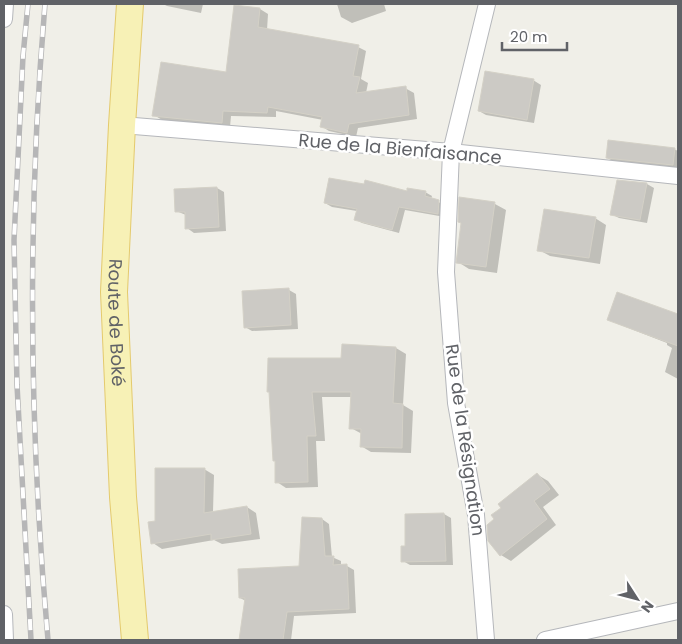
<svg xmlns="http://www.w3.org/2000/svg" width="682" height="644" viewBox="0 0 682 644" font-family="Poppins,sans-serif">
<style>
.shadow{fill:#0003}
.building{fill:#cccac5;stroke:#d4d1c7}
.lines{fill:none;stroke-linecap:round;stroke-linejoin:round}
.street-casing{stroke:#b5b7bb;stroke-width:18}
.primary-casing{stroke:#e4ca6d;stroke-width:28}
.street{stroke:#fff;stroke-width:16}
.primary{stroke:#f7f1b6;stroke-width:26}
.rail-casing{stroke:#b6b6b7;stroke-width:5.5}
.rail{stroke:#fff;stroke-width:4;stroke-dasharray:11;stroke-linecap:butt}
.labels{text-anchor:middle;stroke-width:5;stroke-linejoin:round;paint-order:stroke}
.street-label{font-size:18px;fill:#606267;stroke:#fff}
</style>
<rect width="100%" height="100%" fill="#f0efe8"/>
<path class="shadow" d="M 163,4 L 203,4 L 201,13 L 167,6 Z
M 337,4 L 384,4 L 386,11 L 352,23 L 341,17 Z
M 235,6 L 260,9 L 268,14 L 267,30 L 358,47 L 366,51 L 361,79 L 368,83 L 366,93 L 405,88 L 414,93 L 417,119 L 358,128 L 356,137 L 329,131 L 321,126 L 323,120 L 276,111 L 276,117 L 231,116 L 230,127 L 162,120 L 154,115 L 227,73 Z
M 533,80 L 541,85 L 534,123 L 486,115 L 479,111 Z
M 674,149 L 678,151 L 678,169 L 615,162 L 607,158 Z
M 647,184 L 654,188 L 647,223 L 619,218 L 611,214 Z
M 217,188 L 224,192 L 226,231 L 194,233 L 187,228 L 186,215 L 176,211 Z
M 425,192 L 432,196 L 431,199 L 445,205 L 445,217 L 405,210 L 399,233 L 362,223 L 355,219 L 357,211 L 332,207 L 325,203 L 408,193 Z
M 460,199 L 495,204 L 506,210 L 497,273 L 469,269 L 458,262 L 462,223 Z
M 595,218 L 606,225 L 600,264 L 550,256 L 539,250 Z
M 289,290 L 296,294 L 298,329 L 252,331 L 245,327 Z
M 618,293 L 678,316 L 678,379 L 665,372 L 672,348 L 667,345 L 667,343 L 618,324 L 609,319 Z
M 343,345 L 396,348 L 406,354 L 403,405 L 413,411 L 411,453 L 371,452 L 361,446 L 362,434 L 351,428 L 352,397 L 322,397 L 325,441 L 316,441 L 318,487 L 286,488 L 277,482 L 270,392 L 342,360 Z
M 204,469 L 214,475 L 213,512 L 247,507 L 256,513 L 260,539 L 222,544 L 214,540 L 162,549 L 153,543 Z
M 538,475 L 548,481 L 559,495 L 543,507 L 556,525 L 511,561 L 501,555 L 496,520 Z
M 444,514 L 451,518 L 453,565 L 410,565 L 403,561 L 406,547 L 406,515 Z
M 322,519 L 329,524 L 332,557 L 341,561 L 341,566 L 347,566 L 354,570 L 356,613 L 294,616 L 291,640 L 241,640 L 246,601 L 240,598 L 301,568 Z"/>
<path class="building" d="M 234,5 L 260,8 L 258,27 L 359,45 L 353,76 L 360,77 L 356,93 L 406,86 L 409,115 L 349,124 L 347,133 L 320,127 L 322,117 L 268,107 L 267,113 L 223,111 L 222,123 L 152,116 L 161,62 L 226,72 Z
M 485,71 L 534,79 L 527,120 L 478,111 Z
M 608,140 L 675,148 L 673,165 L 606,158 Z
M 329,178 L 364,184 L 365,180 L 407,191 L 407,188 L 426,191 L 425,196 L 439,200 L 438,214 L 399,207 L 392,230 L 354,220 L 357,209 L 324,203 Z
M 617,180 L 647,183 L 640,220 L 610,215 Z
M 217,187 L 219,227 L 185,229 L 185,212 L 175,212 L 174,189 Z
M 459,197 L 495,202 L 486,267 L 456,263 L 461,223 L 458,222 Z
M 544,209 L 596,217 L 589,258 L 537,251 Z
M 289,288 L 291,325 L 244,328 L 242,291 Z
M 617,292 L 678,314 L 678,346 L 607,320 Z
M 342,344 L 396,347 L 393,403 L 403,404 L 402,448 L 360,447 L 361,429 L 349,429 L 351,392 L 312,392 L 316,436 L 307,436 L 308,482 L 275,483 L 275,461 L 273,461 L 269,392 L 267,392 L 268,358 L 341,358 Z
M 155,468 L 205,468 L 204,513 L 247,506 L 251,534 L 211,540 L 211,534 L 151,544 L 148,522 L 155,521 Z
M 537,473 L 550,489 L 534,501 L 547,519 L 500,556 L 488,541 L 487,525 L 494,519 L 491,515 L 501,508 L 498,504 Z
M 444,513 L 446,561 L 401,562 L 401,546 L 405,546 L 405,514 Z
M 302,517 L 322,518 L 325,556 L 334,556 L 333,565 L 347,564 L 349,609 L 287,612 L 283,640 L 239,640 L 245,598 L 239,598 L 238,569 L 299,566 Z"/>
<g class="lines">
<g class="street-casing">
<path id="street" d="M 4,19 L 5,4
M 122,125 L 451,152 L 678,176
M 4,614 L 5,640
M 486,640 L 476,515 L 456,403 L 446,272 L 451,152 L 487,4
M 545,640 L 678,611"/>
</g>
<g class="primary-casing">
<g id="primary">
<path id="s1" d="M 130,4 L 122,125 L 114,292 L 123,497 L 135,640"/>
</g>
</g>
<use href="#street" class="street"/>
<use href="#primary" class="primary"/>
<g class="rail-casing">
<path id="rail" d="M 28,4 L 23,56 L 14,240 L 17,385 L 31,640
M 45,4 C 27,215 29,429 48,640"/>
</g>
<use href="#rail" class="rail"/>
</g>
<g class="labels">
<g class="street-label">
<text transform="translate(400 149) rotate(5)" y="6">Rue de la Bienfaisance</text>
<text dy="6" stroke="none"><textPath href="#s1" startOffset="319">Route de Boké</textPath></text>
<text transform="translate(465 440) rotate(82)" y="6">Rue de la Résignation</text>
</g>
</g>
<rect width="682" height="644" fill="none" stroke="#606267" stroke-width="10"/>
<g transform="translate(637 599) rotate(126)" stroke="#ffffff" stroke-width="4" paint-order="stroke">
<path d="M0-4L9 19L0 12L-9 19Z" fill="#606267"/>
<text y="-8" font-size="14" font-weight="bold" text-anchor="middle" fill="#606267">N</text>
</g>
<path d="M502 42v8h65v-8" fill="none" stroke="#606267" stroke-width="2.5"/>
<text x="510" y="42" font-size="15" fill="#606267" stroke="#ffffff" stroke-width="4" paint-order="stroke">20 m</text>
</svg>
